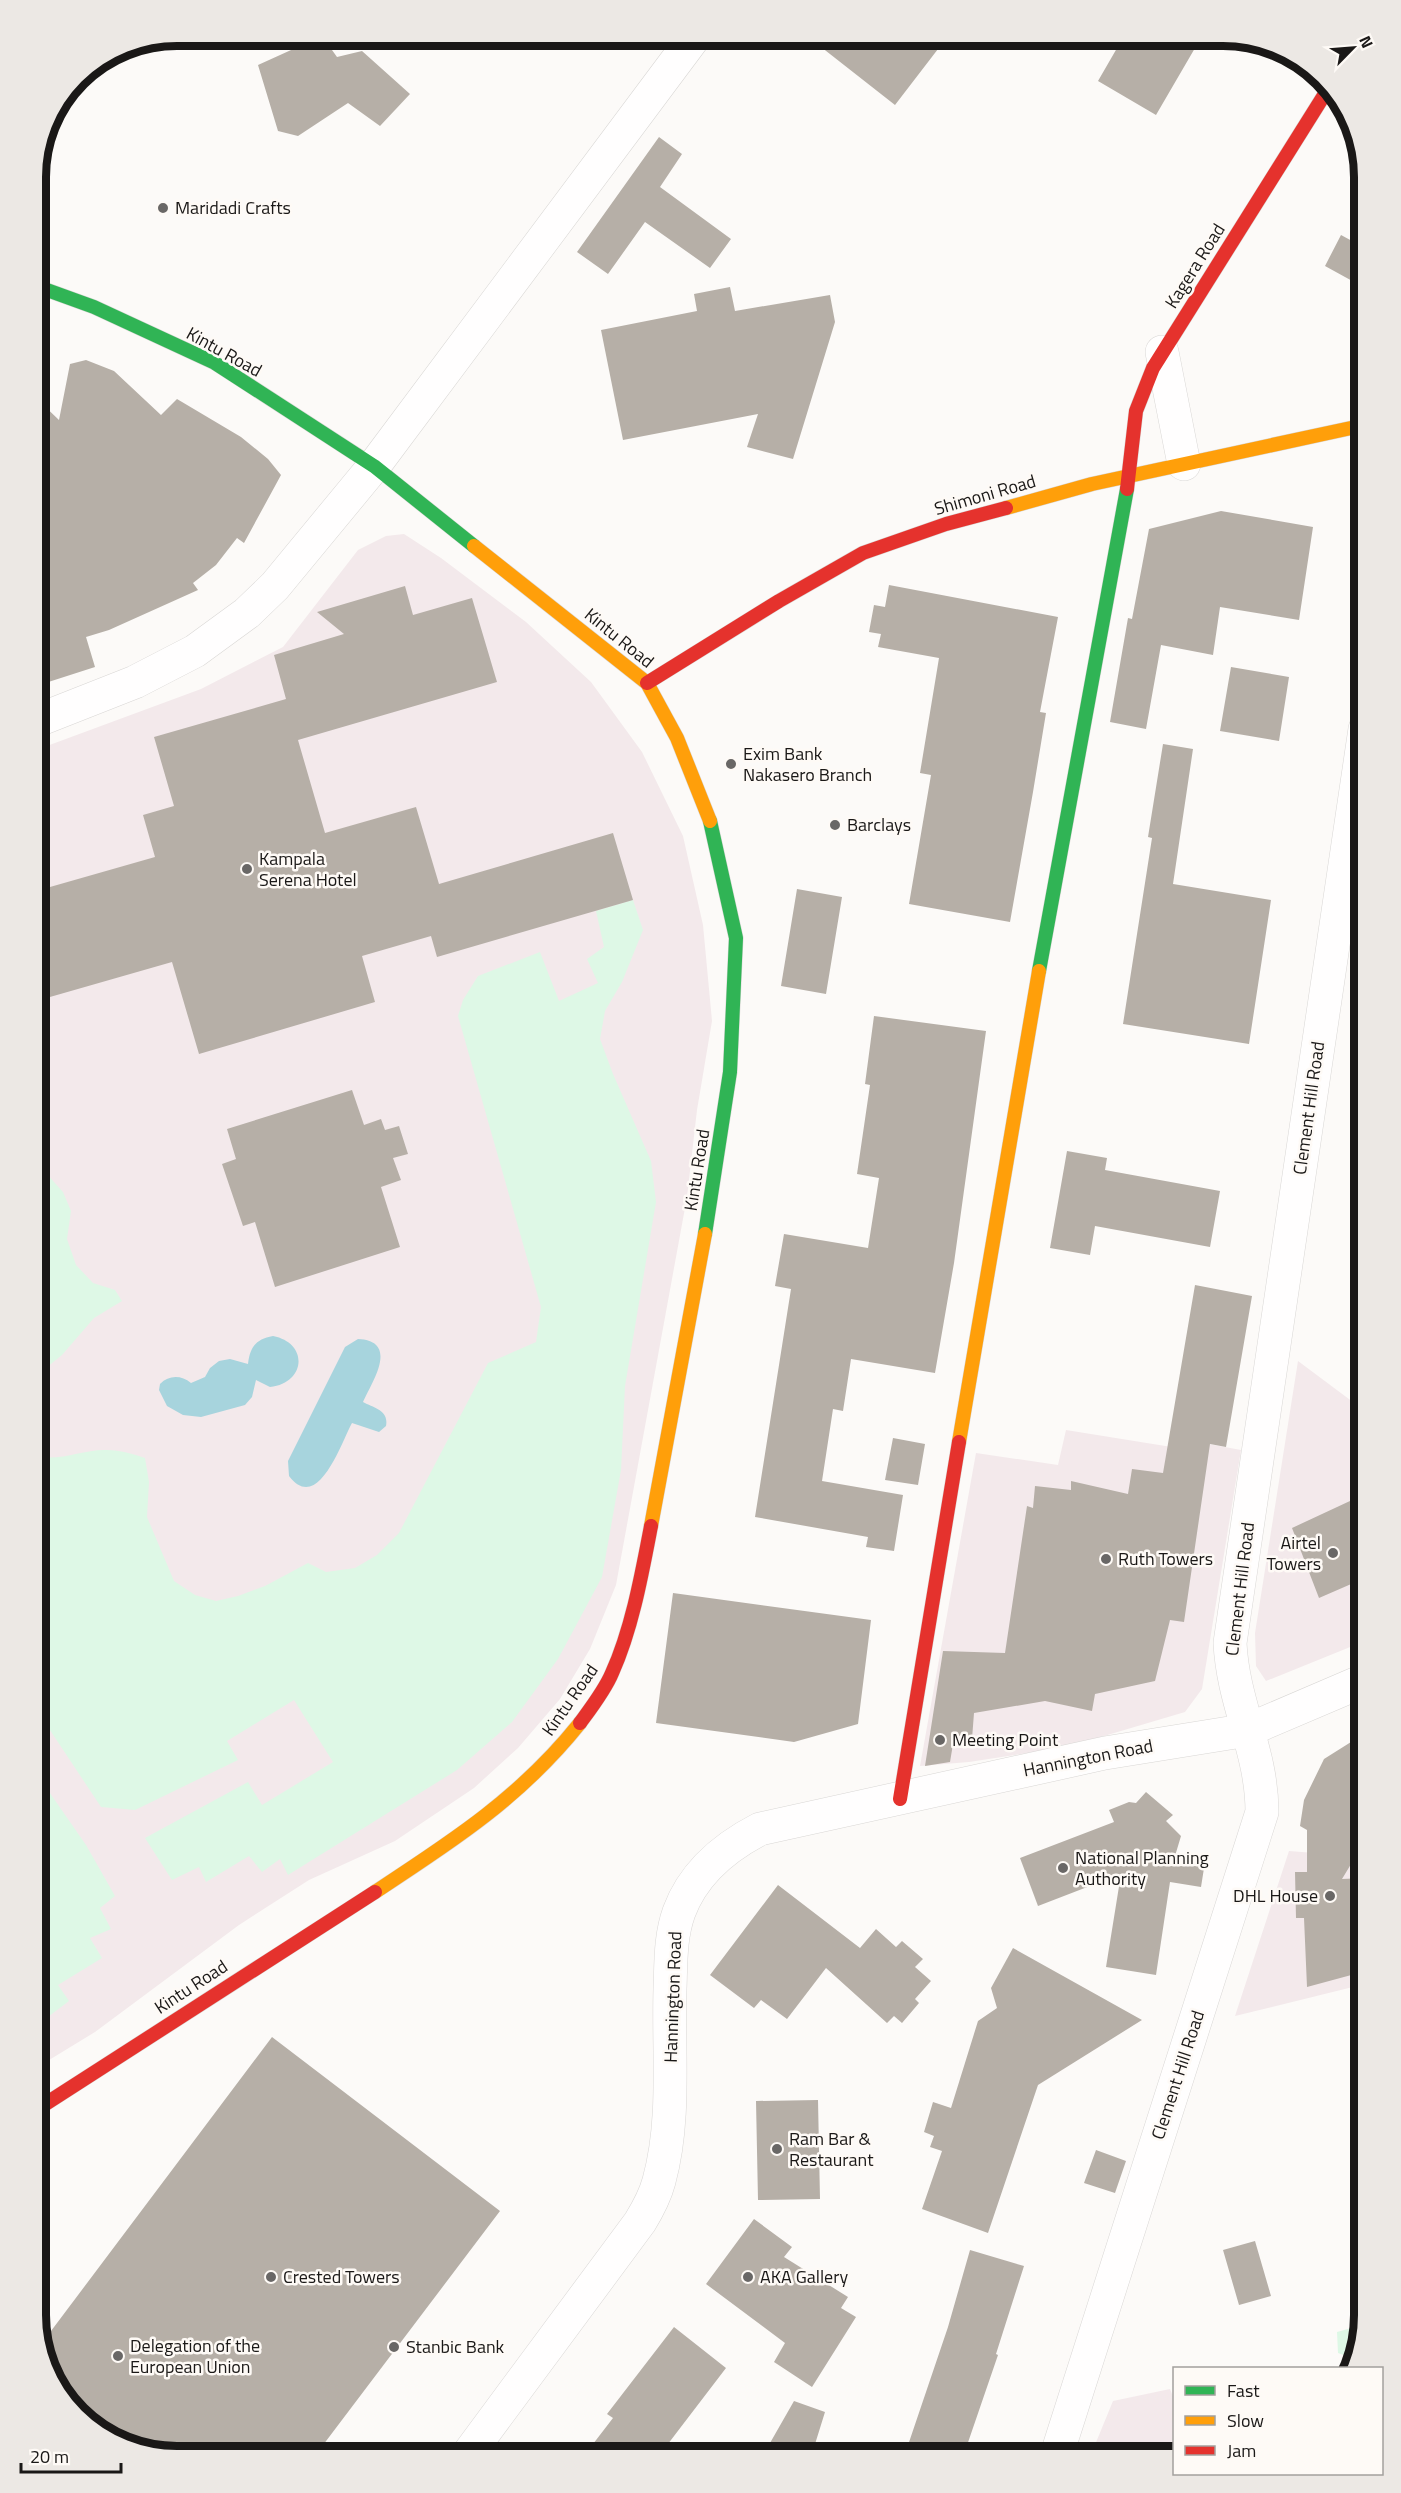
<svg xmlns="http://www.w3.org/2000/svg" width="1401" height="2493" viewBox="0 0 1401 2493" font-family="'Titillium Web',sans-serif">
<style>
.commercial{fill:#f3e9eb}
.green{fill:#def8e6}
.water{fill:#a7d4dd}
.building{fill:#b6afa7}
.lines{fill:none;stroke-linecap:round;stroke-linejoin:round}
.street-casing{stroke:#d9d7d5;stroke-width:34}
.fast-casing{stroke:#d9d7d5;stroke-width:15}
.slow-casing{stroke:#d9d7d5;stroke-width:15}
.jam-casing{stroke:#d9d7d5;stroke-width:15}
.street{stroke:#fffefe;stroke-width:33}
.fast{stroke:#30b455;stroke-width:14}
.slow{stroke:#ff9f0a;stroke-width:14}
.jam{stroke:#e5322d;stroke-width:14}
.poi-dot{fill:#696766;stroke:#fefaf6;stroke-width:2}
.labels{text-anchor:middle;stroke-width:5;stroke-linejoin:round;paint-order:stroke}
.poi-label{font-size:18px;fill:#1a1817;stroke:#fefaf6;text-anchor:start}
.street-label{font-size:18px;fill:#1a1817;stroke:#fefaf6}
.rim{fill:none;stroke:#1a1817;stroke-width:8}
</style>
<rect width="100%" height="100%" fill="#fcfaf8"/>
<path class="commercial" d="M 404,534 L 441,558 L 526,622 L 591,682 L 642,752 L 683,836 L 703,925 L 712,1021 L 697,1110 L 687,1197 L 616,1585 L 590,1649 L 560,1699 L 518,1748 L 474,1788 L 395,1841 L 309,1880 L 239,1925 L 95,2032 L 36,2068 L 36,750 L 201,689 L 283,647 L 358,550 L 386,536 Z
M 1298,1361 L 1365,1411 L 1365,1641 L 1266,1681 L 1256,1666 L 1255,1633 Z
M 1066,1430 L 1184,1449 L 1187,1440 L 1241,1450 L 1202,1689 L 1185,1712 L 1067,1747 L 969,1762 L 920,1766 L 976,1453 L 1058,1465 Z
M 1289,1851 L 1365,1857 L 1365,1984 L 1235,2016 Z
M 1170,2389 L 1174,2399 L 1174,2457 L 1090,2457 L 1113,2401 Z"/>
<path class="green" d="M 633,900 L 643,930 L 622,982 L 605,1011 L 600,1039 L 613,1074 L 651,1161 L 656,1202 L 625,1386 L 621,1470 L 602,1577 L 558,1659 L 512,1722 L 457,1770 L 288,1875 L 280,1859 L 262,1872 L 249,1856 L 206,1882 L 199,1867 L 172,1880 L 145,1838 L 248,1782 L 262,1805 L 333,1762 L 294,1700 L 227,1741 L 238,1760 L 135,1810 L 101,1807 L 36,1709 L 36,1456 C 60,1462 83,1449 107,1450 C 120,1450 133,1454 145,1458 L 149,1482 L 147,1517 L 174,1581 L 195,1595 L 216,1601 L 238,1596 L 265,1586 L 308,1563 L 326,1572 L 355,1568 L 377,1555 L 399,1533 L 488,1363 L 536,1342 L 541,1307 L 458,1016 L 463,1000 L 478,976 L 540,952 L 559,1001 L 598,983 L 587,959 L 604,947 L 596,911 Z
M 36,1162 L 63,1192 L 71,1211 L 67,1239 L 76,1265 L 93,1283 L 115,1290 L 122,1301 L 94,1318 L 62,1355 L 36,1376 Z
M 36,1773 L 86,1845 L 115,1896 L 100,1908 L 111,1929 L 90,1938 L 102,1958 L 58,1985 L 69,2001 L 36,2026 Z
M 1362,2325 L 1352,2358 L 1338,2353 L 1337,2332 Z"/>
<path class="water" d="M 273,1336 C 309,1343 306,1383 270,1387 L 256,1380 L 252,1397 L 245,1405 L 201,1417 L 183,1415 L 167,1406 L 159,1390 L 160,1384 C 169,1375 181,1375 191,1383 L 205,1377 L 210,1368 L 219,1361 L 230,1359 L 248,1364 C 250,1347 256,1339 273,1336 Z
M 358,1339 C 400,1341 372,1382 363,1402 C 374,1408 389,1410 386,1426 L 379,1432 L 352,1423 C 341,1443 318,1514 289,1476 L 288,1461 L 345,1347 Z"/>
<path class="building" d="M 322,36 L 337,57 L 362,51 L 410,94 L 380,126 L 348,103 L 298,136 L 278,131 L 258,65 Z
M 807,36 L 948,36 L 895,105 Z
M 1124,36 L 1202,36 L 1156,115 L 1098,81 Z
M 659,137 L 682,154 L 660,187 L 731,239 L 710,268 L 645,222 L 608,274 L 577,252 Z
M 1341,235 L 1365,248 L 1365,288 L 1325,266 Z
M 730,287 L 735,311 L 830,295 L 835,322 L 793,459 L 747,447 L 758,414 L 623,440 L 601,330 L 697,311 L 694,294 Z
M 86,360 L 114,371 L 161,415 L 177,399 L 241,437 L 268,459 L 281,475 L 244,543 L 237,538 L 216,565 L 193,583 L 198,590 L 109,630 L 86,637 L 95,667 L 36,686 L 36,398 L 59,420 L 70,364 Z
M 1221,511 L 1313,527 L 1299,620 L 1220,607 L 1213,655 L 1161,645 L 1146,729 L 1110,722 L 1128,618 L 1132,619 L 1149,529 Z
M 889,585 L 1058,617 L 1040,712 L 1046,713 L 1033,792 L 1010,922 L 909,904 L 931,775 L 920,773 L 939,658 L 878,647 L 881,634 L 869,632 L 874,605 L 885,607 Z
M 405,586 L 413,615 L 472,598 L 497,682 L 298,740 L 325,833 L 416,807 L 439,884 L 613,833 L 633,900 L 437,957 L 431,936 L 362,956 L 375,1002 L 199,1054 L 172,962 L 36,1001 L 36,891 L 155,857 L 143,815 L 174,806 L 154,737 L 286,699 L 274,655 L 344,634 L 317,612 Z
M 1231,667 L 1289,677 L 1279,741 L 1220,731 Z
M 1163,744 L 1193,749 L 1173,884 L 1271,900 L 1249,1044 L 1123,1024 L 1152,838 L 1148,837 Z
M 797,889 L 842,897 L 826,994 L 781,986 Z
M 874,1016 L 986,1031 L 954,1263 L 935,1373 L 851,1359 L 843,1411 L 833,1409 L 822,1481 L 903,1495 L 894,1551 L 866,1547 L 868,1537 L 755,1517 L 791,1289 L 775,1286 L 784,1234 L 868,1248 L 879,1178 L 857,1174 L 870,1085 L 865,1084 Z
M 352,1090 L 364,1125 L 381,1119 L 385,1130 L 399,1126 L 408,1154 L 393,1158 L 401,1180 L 381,1187 L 400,1247 L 275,1287 L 255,1222 L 243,1226 L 222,1164 L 236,1159 L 227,1129 Z
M 1067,1151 L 1107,1158 L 1105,1170 L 1220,1191 L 1210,1247 L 1095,1226 L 1090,1255 L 1050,1248 Z
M 1195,1285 L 1252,1296 L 1226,1447 L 1210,1444 L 1184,1622 L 1170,1620 L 1155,1681 L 1095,1694 L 1092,1711 L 1045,1701 L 974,1713 L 972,1739 L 954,1738 L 950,1762 L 925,1766 L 943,1651 L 1005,1653 L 1027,1506 L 1033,1508 L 1035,1486 L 1071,1490 L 1071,1481 L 1128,1494 L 1132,1469 L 1163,1473 Z
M 893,1438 L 925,1444 L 918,1485 L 885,1480 Z
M 1365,1494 L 1365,1578 L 1319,1598 L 1292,1528 Z
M 673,1593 L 871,1620 L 858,1724 L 794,1742 L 656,1723 Z
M 1351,1742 L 1365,1751 L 1365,1841 L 1342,1879 L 1365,1878 L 1365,1913 L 1356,1913 L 1355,1974 L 1307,1987 L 1304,1918 L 1296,1918 L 1295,1872 L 1307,1872 L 1307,1830 L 1300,1826 L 1304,1800 L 1324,1759 Z
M 1146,1792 L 1173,1815 L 1166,1821 L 1181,1836 L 1175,1856 L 1205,1862 L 1201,1887 L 1170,1882 L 1156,1975 L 1106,1967 L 1121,1874 L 1038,1906 L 1020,1858 L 1114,1822 L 1109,1810 L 1129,1802 L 1136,1803 Z
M 778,1885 L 860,1948 L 876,1929 L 896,1947 L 902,1941 L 923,1959 L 915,1967 L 931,1981 L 915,1999 L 919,2003 L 902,2023 L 894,2016 L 887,2023 L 826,1968 L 787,2019 L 761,2000 L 754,2008 L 710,1975 Z
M 1013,1948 L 1142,2020 L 1038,2085 L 988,2233 L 922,2209 L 942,2151 L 930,2147 L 934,2136 L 924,2132 L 933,2102 L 951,2108 L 978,2021 L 997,2008 L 991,1988 Z
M 272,2037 L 500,2211 L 314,2457 L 168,2457 L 99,2433 L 50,2378 L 42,2343 Z
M 818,2100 L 820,2199 L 758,2200 L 756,2101 Z
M 1096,2150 L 1126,2161 L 1115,2193 L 1084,2183 Z
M 754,2219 L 792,2247 L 784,2257 L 848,2297 L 841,2308 L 856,2317 L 812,2387 L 774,2362 L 785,2343 L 706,2284 Z
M 1255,2241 L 1271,2296 L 1239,2305 L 1223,2250 Z
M 970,2250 L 1024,2266 L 996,2354 L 998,2355 L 963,2457 L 904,2457 L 948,2327 Z
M 674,2327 L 726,2368 L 658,2457 L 583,2457 L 613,2418 L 607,2414 Z
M 794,2401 L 825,2412 L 811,2457 L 762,2457 Z"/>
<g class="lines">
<g class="street-casing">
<path id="street" d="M 1162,352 L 1184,464
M 36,721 L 135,682 L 195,651 L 247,613 L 275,586 L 374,466 L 695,36
M 466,2457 L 640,2222 C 648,2209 655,2196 659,2181 C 676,2119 668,2052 670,1989 C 671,1963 670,1937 679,1912 C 693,1874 725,1847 760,1829 L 1105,1753 L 1248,1730 L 1365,1680
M 1056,2457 L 1262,1812 C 1262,1751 1233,1704 1230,1643 L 1365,729"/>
</g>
<g class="fast-casing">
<path id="fast" d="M 36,286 L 94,307 L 215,363 L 374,466 L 474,546
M 1039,971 L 1127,489
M 705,1234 L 730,1072 L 736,938 L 710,821"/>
</g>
<g class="slow-casing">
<path id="slow" d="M 1006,508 L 1092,484 L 1365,425
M 474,546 L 647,683 L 677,738 L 710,821
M 959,1442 L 1039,971
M 651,1526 L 705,1234
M 375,1892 C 453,1841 521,1797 580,1723"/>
</g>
<g class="jam-casing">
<path id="jam" d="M 1127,489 L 1136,411 L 1153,368 L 1328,89
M 647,683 L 779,601 L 863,553 L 946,524 L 1006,508
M 580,1723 C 591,1708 605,1690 612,1673 C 632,1629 642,1573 651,1526
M 900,1799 L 959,1442
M 36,2110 L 375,1892"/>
</g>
<use href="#street" class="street"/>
<use href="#fast" class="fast"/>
<use href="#slow" class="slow"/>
<use href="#jam" class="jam"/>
</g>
<g class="poi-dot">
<circle cx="163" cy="208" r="6"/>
<circle cx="731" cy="764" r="6"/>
<circle cx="835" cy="825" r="6"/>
<circle cx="247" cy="869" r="6"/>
<circle cx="1333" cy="1553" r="6"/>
<circle cx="1106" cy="1559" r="6"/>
<circle cx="940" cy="1740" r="6"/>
<circle cx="1063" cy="1868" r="6"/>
<circle cx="1330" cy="1896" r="6"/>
<circle cx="777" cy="2149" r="6"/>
<circle cx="271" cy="2277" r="6"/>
<circle cx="748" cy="2277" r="6"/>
<circle cx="394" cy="2347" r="6"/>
<circle cx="118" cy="2356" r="6"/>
</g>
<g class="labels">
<g class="poi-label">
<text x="175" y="214">Maridadi Crafts</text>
<text x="743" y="760">Exim Bank<tspan x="743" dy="21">Nakasero Branch</tspan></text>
<text x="847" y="831">Barclays</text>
<text x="259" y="865">Kampala<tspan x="259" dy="21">Serena Hotel</tspan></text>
<text x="1321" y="1549" text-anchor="end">Airtel<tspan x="1321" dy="21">Towers</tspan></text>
<text x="1118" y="1565">Ruth Towers</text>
<text x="952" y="1746">Meeting Point</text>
<text x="1075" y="1864">National Planning<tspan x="1075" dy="21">Authority</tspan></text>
<text x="1318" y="1902" text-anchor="end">DHL House</text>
<text x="789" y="2145">Ram Bar &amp;<tspan x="789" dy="21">Restaurant</tspan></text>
<text x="283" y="2283">Crested Towers</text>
<text x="760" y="2283">AKA Gallery</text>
<text x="130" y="2352">Delegation of the<tspan x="130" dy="21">European Union</tspan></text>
<text x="406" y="2353">Stanbic Bank</text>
</g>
<g class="street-label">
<text transform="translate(1195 266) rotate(-58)" y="6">Kagera Road</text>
<text transform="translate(224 352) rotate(29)" y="6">Kintu Road</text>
<text transform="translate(985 495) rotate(-16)" y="6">Shimoni Road</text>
<text transform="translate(619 638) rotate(39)" y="6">Kintu Road</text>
<text transform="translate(1309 1108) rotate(-82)" y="6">Clement Hill Road</text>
<text transform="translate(697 1170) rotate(-81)" y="6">Kintu Road</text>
<text transform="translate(1240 1589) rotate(-83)" y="6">Clement Hill Road</text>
<text transform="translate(570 1700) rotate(-55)" y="6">Kintu Road</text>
<text transform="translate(1088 1758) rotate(-11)" y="6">Hannington Road</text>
<text transform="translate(191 1987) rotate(-33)" y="6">Kintu Road</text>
<text transform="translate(673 1997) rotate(-88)" y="6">Hannington Road</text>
<text transform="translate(1178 2075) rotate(-72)" y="6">Clement Hill Road</text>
</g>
</g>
<path d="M0 0H1401V2493H0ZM177 46H1223A131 131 0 0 1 1354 177V2315A131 131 0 0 1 1223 2446H177A131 131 0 0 1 46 2315V177A131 131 0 0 1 177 46Z" fill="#ece8e4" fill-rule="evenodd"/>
<path class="rim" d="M177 46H1223A131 131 0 0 1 1354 177V2315A131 131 0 0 1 1223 2446H177A131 131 0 0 1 46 2315V177A131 131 0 0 1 177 46Z"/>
<rect x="1173" y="2367" width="210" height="108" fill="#fefaf6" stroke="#a3a09d" stroke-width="1.5"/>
<rect x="1185" y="2386" width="30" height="9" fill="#30b455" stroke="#a3a09d" stroke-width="1.5"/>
<text x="1227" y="2397" font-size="18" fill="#1a1817">Fast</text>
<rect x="1185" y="2416" width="30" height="9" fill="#ff9f0a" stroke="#a3a09d" stroke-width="1.5"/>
<text x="1227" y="2427" font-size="18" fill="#1a1817">Slow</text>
<rect x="1185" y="2446" width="30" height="9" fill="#e5322d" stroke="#a3a09d" stroke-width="1.5"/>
<text x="1227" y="2457" font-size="18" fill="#1a1817">Jam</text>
<g transform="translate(1353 48) rotate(65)" stroke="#fefaf6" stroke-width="4.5" paint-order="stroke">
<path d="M0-4.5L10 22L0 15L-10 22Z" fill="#1a1817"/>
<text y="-9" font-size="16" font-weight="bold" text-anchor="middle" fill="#1a1817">N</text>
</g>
<path d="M21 2463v9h100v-9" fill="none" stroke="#1a1817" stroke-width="3"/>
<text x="30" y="2463" font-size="18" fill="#1a1817" stroke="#fefaf6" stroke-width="4.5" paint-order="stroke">20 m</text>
</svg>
